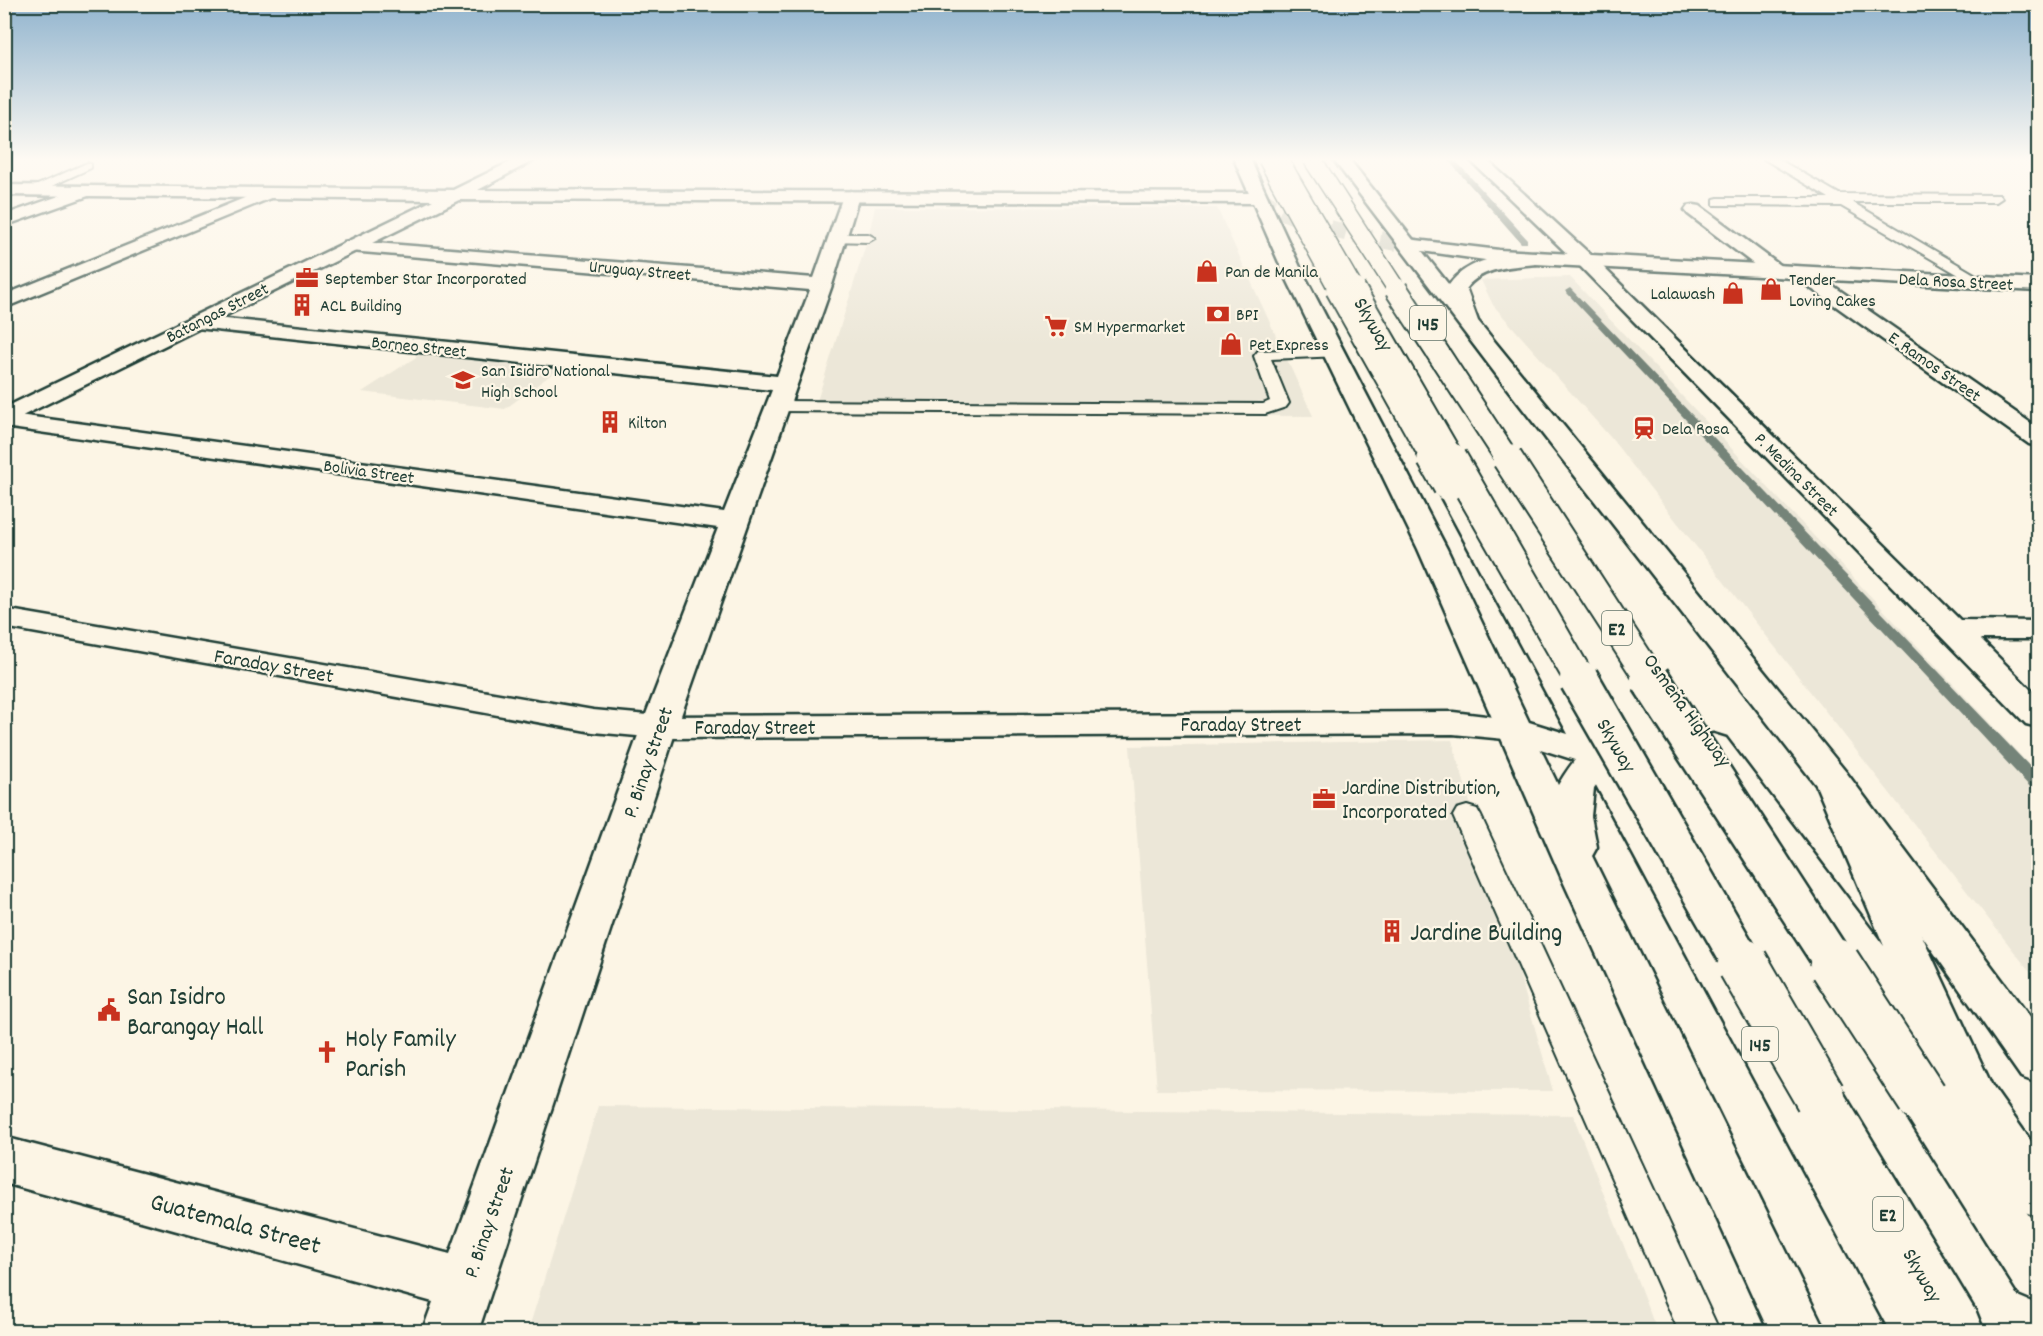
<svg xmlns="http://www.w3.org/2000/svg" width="2043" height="1336" viewBox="0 0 2043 1336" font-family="Dekko,sans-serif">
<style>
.built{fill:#ece7d8}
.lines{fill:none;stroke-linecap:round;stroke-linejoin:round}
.stream{fill:#758479;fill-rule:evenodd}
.secondary-tunnel{stroke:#d0d0c2;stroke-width:17;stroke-dasharray:17 9;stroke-linecap:butt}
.lane-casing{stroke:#1f3d34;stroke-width:4}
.street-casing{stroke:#1f3d34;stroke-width:5}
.secondary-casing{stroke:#1f3d34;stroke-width:5}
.primary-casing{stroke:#1f3d34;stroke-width:5}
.highway-casing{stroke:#1f3d34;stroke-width:5}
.lane{fill:#fcf5e5;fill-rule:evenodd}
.street{fill:#fcf5e5;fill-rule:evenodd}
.secondary{fill:#fcf5e5;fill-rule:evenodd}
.primary{fill:#fcf5e5;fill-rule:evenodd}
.highway{fill:#fcf5e5;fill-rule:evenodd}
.primary-bridge-far2-casing{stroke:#1f3d34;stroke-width:20;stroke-linecap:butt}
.primary-bridge-far1-casing{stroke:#1f3d34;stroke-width:26;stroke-linecap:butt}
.primary-bridge-casing{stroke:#1f3d34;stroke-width:33;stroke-linecap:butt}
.highway-bridge-far4-casing{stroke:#1f3d34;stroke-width:20;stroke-linecap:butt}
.highway-bridge-far3-casing{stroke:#1f3d34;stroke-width:26;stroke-linecap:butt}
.highway-bridge-far2-casing{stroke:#1f3d34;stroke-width:33;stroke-linecap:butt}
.highway-bridge-far1-casing{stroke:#1f3d34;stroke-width:43;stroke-linecap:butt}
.highway-bridge-casing{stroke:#1f3d34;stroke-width:54;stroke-linecap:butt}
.primary-bridge-far2{stroke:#fcf5e5;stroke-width:17}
.primary-bridge-far1{stroke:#fcf5e5;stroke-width:22}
.primary-bridge{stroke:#fcf5e5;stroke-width:29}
.highway-bridge-far4{stroke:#fcf5e5;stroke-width:17}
.highway-bridge-far3{stroke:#fcf5e5;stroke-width:22}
.highway-bridge-far2{stroke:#fcf5e5;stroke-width:29}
.highway-bridge-far1{stroke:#fcf5e5;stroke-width:38}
.highway-bridge{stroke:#fcf5e5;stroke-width:50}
.labels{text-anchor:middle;stroke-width:4.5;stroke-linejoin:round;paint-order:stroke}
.far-street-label{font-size:18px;fill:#1f3d34;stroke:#fcf5e5}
.far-poi-label{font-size:18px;fill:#1f3d34;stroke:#fcf5e5;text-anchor:start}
.shield{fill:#fcf5e5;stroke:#617469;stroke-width:1.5}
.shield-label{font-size:20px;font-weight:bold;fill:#1f3d34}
.street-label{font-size:21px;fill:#1f3d34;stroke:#fcf5e5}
.poi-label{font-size:21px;fill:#1f3d34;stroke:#fcf5e5;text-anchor:start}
.near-poi-label{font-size:26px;fill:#1f3d34;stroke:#fcf5e5;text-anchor:start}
.near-street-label{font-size:26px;fill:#1f3d34;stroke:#fcf5e5}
</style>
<rect width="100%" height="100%" fill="#fcf5e5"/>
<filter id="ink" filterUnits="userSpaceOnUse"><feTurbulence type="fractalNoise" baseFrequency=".0167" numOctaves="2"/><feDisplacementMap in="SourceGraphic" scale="12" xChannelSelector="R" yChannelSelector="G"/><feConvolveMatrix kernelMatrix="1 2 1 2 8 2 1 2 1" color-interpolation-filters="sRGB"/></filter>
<g filter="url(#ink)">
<path class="built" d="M 875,207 L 1217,208 L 1313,416 L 813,414 L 868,238 Z
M 1570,277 L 2038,774 L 2038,982 L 1611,438 L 1493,305 L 1481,280 Z
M 424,352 L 560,368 L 505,409 L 362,392 Z
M 1452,740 L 1553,1091 L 1157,1090 L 1130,746 Z
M 598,1106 L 1573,1115 L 1657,1331 L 528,1331 Z"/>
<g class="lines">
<path class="stream" d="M 1447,159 L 1454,159 L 1527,239 L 1527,243 L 1521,243 Z
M 1570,288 L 2038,775 L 2038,791 L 2032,789 L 1567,293 L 1565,291 Z"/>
<path class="secondary-tunnel" d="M 1258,198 C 1304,226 1354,236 1407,244"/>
<g class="lane-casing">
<path id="lane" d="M 1764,159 L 1778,159 L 1839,194 L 2000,195 L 2002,198 L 1996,202 L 1852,202 L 1988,282 L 1986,285 L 1976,285 L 1841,206 L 1714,205 L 1714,199 L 1718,198 L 1829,198 Z
M 87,163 L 91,164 L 91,168 L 34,194 L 26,194 L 24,191 Z
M 837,234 L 868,234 L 875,238 L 868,242 L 832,241 L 830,238 L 832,235 Z
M 1334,348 L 1342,353 L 1340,356 L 1271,359 L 1289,403 L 1286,407 L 1265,414 L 776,411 L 770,410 L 767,406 L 770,402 L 776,401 L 1263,404 L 1270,401 L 1254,356 L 1258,351 Z
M 1467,806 L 1477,809 L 1481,816 L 1720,1332 L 1679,1332 L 1453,816 L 1457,809 Z"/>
</g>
<g class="street-casing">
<path id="street" d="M 1469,159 L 1486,159 L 1593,257 L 1960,620 L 2038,621 L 2038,639 L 1980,639 L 2038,697 L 2038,727 L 2026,724 L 1579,265 Z
M 85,187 L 93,192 L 91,195 L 4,226 L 4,215 Z
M 267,189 L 273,191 L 275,194 L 273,197 L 4,308 L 4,295 Z
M 851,191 L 859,196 L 832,285 L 677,727 L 478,1332 L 422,1332 L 433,1302 L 4,1183 L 4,1137 L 450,1254 L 641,727 L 718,528 L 4,427 L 4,413 L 724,512 L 772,390 L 197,328 L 190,326 L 187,322 L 190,318 L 197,316 L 777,376 L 810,290 L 350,251 L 344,250 L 341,246 L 344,242 L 350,241 L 814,278 L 843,196 Z
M 1694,205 L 1700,206 L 1782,267 L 1785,271 L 1782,275 L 1768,275 L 1688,214 L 1685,210 L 1688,206 Z
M 1802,267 L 1809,269 L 2038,428 L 2038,446 L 2029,444 L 1795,277 L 1792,273 L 1795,269 Z"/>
</g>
<g class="secondary-casing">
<path id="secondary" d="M 516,159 L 536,159 L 478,190 L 1258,193 L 1266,198 L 1258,203 L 459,200 L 4,425 L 4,408 L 433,200 L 4,195 L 4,185 L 453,190 Z
M 1407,239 L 1499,250 L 2038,279 L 2038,291 L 1499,262 L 1401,248 L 1398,244 L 1401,240 Z
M 4,609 L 593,710 L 659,716 L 1453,712 L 1527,721 L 1533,729 L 1527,737 L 1515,740 L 1453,734 L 659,738 L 593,732 L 4,627 Z"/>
</g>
<g class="primary-casing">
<path id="primary" d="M 1234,159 L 1250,159 L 1300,267 L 1447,549 L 1529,722 L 1568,734 L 1435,486 L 1439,480 L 1448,478 L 1457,480 L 1461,486 L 1941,1312 L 1949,1332 L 1890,1332 L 1584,763 L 1503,737 L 1497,729 L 1418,549 L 1281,267 Z
M 1333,159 L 1349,159 L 1449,285 C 1470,257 1504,256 1536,252 L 1543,254 L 1545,258 L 1543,262 L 1536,264 C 1511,267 1483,267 1466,288 L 1478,321 L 1846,772 L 1992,1086 L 2038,1151 L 2038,1217 L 2020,1210 L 1957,1115 L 1695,746 L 1700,738 L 1713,734 L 1726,738 L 1884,946 L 1816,785 L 1498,377 Z"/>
</g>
<g class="highway-casing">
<path id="highway" d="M 1515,718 L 1527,721 L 1558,785 C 1572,762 1585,740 1613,748 L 1618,756 L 1594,788 L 1591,816 L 1597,847 L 1592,856 L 1826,1332 L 1769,1332 L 1563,881 L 1497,729 L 1503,721 Z
M 1833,769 L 1846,772 L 2038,1028 L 2038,1083 L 2021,1077 L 1820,790 L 1815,781 L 1820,772 Z
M 1820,1076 L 1837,1082 L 1976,1312 L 1984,1332 L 1925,1332 L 1796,1097 L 1803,1082 Z
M 1922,1077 L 1939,1083 L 2038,1229 L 2038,1302 L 2019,1294 L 1905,1113 L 1898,1098 L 1905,1083 Z"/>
</g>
<use href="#lane" class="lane"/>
<use href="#street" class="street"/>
<use href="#secondary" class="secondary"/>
<use href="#primary" class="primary"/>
<use href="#highway" class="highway"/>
<g class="primary-bridge-far2-casing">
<path id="primary-bridge-far2" d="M 1267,159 L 1338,290"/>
</g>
<g class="primary-bridge-far1-casing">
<path id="primary-bridge-far1" d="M 1337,289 L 1433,460"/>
</g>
<g class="primary-bridge-casing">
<path id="primary-bridge" d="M 1432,458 L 1448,486"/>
</g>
<g class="highway-bridge-far4-casing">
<path id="highway-bridge-far4" d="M 1279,159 L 1355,290
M 1312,159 L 1397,290"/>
</g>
<g class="highway-bridge-far3-casing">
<path id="highway-bridge-far3" d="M 1354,289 L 1453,460
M 1396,289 L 1508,460"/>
</g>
<g class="highway-bridge-far2-casing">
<path id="highway-bridge-far2" d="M 1452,458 L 1580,680
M 1507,458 L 1651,680"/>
</g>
<g class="highway-bridge-far1-casing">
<path id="highway-bridge-far1" d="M 1579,679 L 1744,966
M 1650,679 L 1836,966"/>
</g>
<g class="highway-bridge-casing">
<path id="highway-bridge" d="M 1743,964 L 1820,1097
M 1835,964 L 1922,1098"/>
</g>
<use href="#primary-bridge-far2" class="primary-bridge-far2"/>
<use href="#primary-bridge-far1" class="primary-bridge-far1"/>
<use href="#primary-bridge" class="primary-bridge"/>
<use href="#highway-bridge-far4" class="highway-bridge-far4"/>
<use href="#highway-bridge-far3" class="highway-bridge-far3"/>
<use href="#highway-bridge-far2" class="highway-bridge-far2"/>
<use href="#highway-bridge-far1" class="highway-bridge-far1"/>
<use href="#highway-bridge" class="highway-bridge"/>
</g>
</g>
<linearGradient id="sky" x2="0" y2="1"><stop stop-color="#91b4ce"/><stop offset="0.46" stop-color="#fefaf3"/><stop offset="1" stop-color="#fefaf3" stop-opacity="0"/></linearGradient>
<rect width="2043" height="346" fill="url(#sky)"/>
<defs>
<g id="shop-bare" transform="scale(1.8)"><path d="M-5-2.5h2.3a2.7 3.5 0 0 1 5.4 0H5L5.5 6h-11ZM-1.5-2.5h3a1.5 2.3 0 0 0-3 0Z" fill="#c8321e" stroke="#fcf5e5" stroke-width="2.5" paint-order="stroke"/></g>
<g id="office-bare" transform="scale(1.8)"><path d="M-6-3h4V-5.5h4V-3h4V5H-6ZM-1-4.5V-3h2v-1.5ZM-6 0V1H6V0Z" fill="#c8321e" stroke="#fcf5e5" stroke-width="2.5" paint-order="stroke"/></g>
<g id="building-bare" transform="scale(1.8)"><path d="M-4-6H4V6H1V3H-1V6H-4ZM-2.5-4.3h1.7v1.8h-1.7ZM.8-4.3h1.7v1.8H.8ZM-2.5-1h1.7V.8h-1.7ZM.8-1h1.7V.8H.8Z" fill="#c8321e" stroke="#fcf5e5" stroke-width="2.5" paint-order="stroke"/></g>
<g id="bank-bare" transform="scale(1.8)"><path d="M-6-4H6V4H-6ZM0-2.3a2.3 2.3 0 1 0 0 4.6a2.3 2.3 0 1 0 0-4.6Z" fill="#c8321e" stroke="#fcf5e5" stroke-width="2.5" paint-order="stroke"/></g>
<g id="supermarket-bare" transform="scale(1.8)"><path d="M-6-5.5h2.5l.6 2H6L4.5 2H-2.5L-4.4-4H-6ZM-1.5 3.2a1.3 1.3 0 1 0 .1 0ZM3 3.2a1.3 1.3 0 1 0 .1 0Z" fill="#c8321e" stroke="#fcf5e5" stroke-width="2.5" paint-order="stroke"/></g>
<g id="school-bare" transform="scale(1.8)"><path d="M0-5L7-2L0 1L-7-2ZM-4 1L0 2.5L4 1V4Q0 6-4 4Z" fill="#c8321e" stroke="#fcf5e5" stroke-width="2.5" paint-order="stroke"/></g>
<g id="station-bare" transform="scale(1.8)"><path d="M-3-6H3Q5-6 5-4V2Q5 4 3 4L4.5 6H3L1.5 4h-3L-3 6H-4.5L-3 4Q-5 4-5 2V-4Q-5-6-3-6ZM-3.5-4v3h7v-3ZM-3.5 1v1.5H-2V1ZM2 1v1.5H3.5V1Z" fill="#c8321e" stroke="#fcf5e5" stroke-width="2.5" paint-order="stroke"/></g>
<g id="civic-bare" transform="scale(1.8)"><path d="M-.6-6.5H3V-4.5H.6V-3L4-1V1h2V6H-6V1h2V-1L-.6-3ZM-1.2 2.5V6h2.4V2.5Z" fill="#c8321e" stroke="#fcf5e5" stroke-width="2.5" paint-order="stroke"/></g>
<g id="church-bare" transform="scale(1.8)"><path d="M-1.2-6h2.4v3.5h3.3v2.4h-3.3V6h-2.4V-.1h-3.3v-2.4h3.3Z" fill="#c8321e" stroke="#fcf5e5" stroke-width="2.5" paint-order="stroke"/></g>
</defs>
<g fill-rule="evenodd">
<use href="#shop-bare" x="1207" y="271"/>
<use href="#office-bare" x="307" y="278"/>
<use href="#shop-bare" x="1771" y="289"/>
<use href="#shop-bare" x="1733" y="293"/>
<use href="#building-bare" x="302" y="305"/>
<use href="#bank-bare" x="1218" y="314"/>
<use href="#supermarket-bare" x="1056" y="326"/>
<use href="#shop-bare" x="1231" y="344"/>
<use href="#school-bare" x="463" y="380"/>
<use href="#building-bare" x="610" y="422"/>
<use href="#station-bare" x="1644" y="428"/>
<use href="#office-bare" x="1324" y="799"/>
<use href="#building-bare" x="1392" y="931"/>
<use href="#civic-bare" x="109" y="1010"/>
<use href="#church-bare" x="327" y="1052"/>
</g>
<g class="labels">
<g class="far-street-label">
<text transform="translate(640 270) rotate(5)" y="6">Uruguay Street</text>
<text transform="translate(1956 281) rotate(3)" y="6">Dela Rosa Street</text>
<text transform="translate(217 312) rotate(-27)" y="6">Batangas Street</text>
<text transform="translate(419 346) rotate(6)" y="6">Borneo Street</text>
<text transform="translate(1935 366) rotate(35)" y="6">E. Ramos Street</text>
<text transform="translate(369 471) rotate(8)" y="6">Bolivia Street</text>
<text transform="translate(1797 474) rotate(45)" y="6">P. Medina Street</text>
</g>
<g class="far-poi-label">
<text x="1225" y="277">Pan de Manila</text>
<text x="325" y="284">September Star Incorporated</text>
<text x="1789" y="285">Tender<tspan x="1789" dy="21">Loving Cakes</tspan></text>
<text x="1715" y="299" text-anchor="end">Lalawash</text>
<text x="320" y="311">ACL Building</text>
<text x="1236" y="320">BPI</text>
<text x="1074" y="332">SM Hypermarket</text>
<text x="1249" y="350">Pet Express</text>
<text x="481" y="376">San Isidro National<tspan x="481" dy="21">High School</tspan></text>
<text x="628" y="428">Kilton</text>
<text x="1662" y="434">Dela Rosa</text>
</g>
<g class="shield">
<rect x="1410" y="306" width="36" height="34" rx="4.5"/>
<rect x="1602" y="611" width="30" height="34" rx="4.5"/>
<rect x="1742" y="1027" width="36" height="34" rx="4.5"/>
<rect x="1873" y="1197" width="30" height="34" rx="4.5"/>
</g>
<g class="shield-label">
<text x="1428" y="330">145</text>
<text x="1617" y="635">E2</text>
<text x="1760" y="1051">145</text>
<text x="1888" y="1221">E2</text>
</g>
<g class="street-label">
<text transform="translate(1374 324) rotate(60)" y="7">Skyway</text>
<text transform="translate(274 665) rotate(10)" y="7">Faraday Street</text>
<text transform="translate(1688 710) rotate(54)" y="7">Osmeña Highway</text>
<text x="1241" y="731">Faraday Street</text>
<text x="755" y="734">Faraday Street</text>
<text transform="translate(1617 745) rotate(60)" y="7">Skyway</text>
<text transform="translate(647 762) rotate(-71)" y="7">P. Binay Street</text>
<text transform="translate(488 1222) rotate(-71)" y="7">P. Binay Street</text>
<text transform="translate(1923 1275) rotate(60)" y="7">Skyway</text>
</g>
<g class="poi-label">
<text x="1342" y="794">Jardine Distribution,<tspan x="1342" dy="24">Incorporated</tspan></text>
</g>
<g class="near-poi-label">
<text x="1410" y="940">Jardine Building</text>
<text x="127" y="1004">San Isidro<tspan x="127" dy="30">Barangay Hall</tspan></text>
<text x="345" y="1046">Holy Family<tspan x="345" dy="30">Parish</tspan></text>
</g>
<g class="near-street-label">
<text transform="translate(236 1222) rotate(15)" y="9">Guatemala Street</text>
</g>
</g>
<rect width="2043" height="1336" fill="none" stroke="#fcf5e5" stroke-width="24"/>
<rect x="12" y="12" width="2019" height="1312" fill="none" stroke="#1f3d34" stroke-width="2" filter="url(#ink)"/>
</svg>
